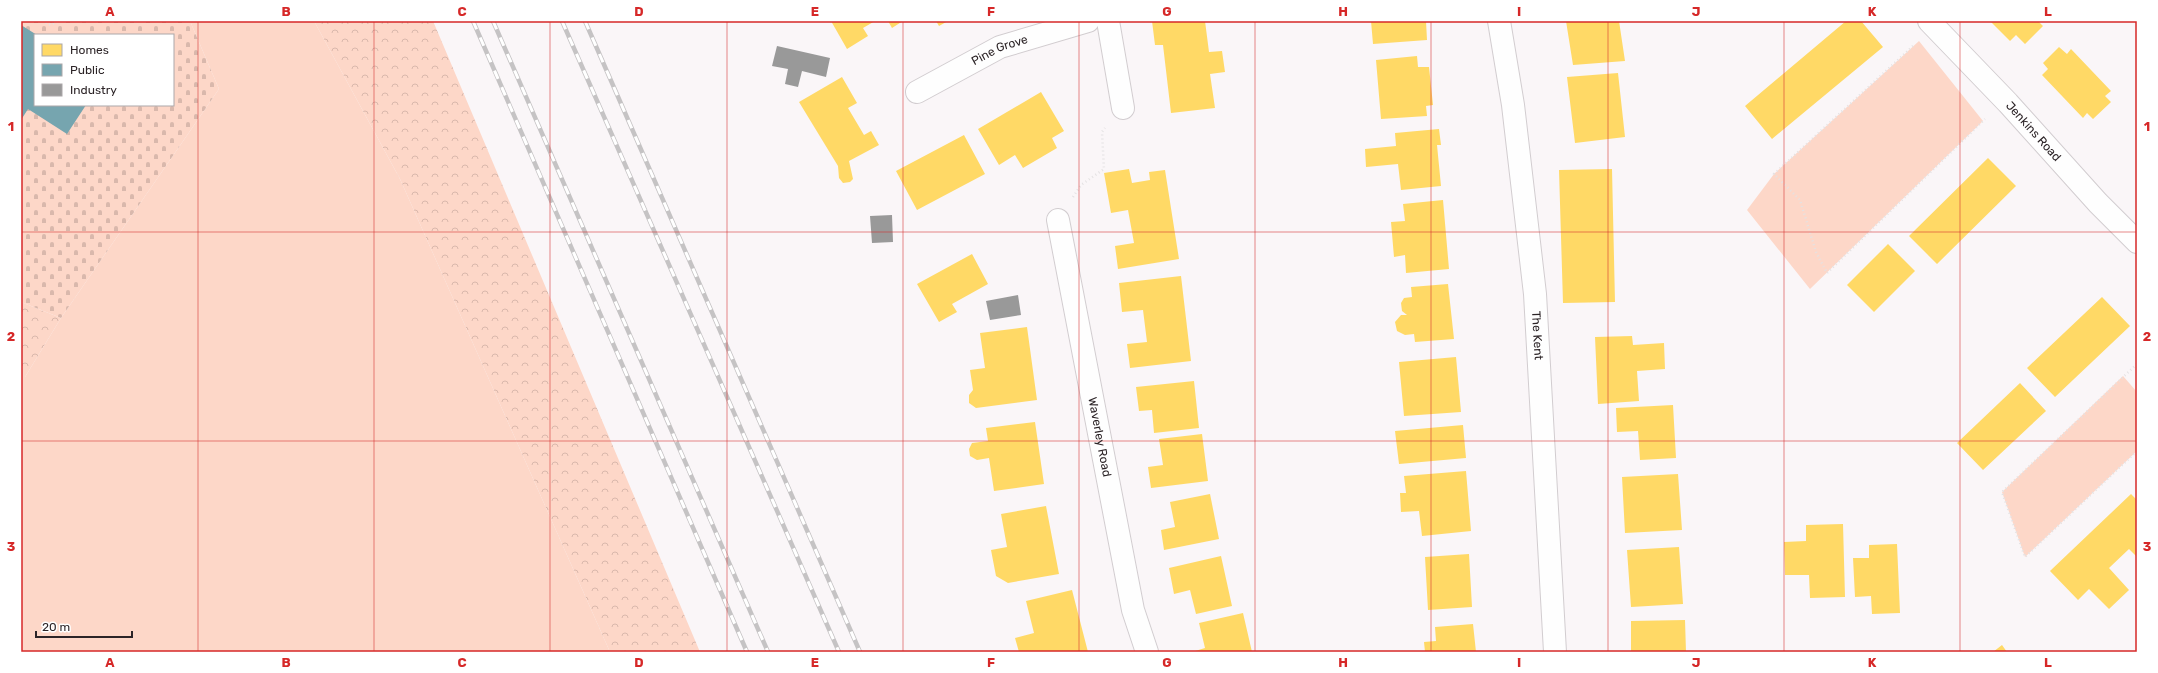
<svg xmlns="http://www.w3.org/2000/svg" width="2158" height="673" viewBox="0 0 2158 673" font-family="Rubik,sans-serif">
<style>
.grass{fill:#fdd7c8}
.forest{fill:url(#forest-crowns)}
.cemetery{fill:url(#cemetery-stones);fill-rule:evenodd}
.homes{fill:#ffd966}
.public{fill:#76a5af}
.industry{fill:#999}
.lines{fill:none;stroke-linecap:round;stroke-linejoin:round}
.street-casing{stroke:#d2cdd0;stroke-width:24}
.path{stroke:#e4e2e3;stroke-width:2.5;stroke-dasharray:1 3;stroke-linecap:butt}
.street{stroke:#fefefe;stroke-width:22}
.rail-casing{stroke:#c5c3c4;stroke-width:4.5}
.rail{stroke:#fff;stroke-width:3;stroke-dasharray:9;stroke-linecap:butt}
.grid{fill:none;stroke:#d62828;stroke-width:1;stroke-opacity:0.55}
.labels{text-anchor:middle;stroke-width:4;stroke-linejoin:round;paint-order:stroke}
.street-label{font-size:12px;fill:#2c2427;stroke:#fff}
.neatline{fill:none;stroke:#d62828;stroke-width:1.5}
.grid-label{font-size:13px;text-anchor:middle;font-weight:bold;fill:#d62828}
</style>
<defs>
<pattern id="forest-crowns" width="20" height="18" patternUnits="userSpaceOnUse"><rect width="20" height="18" fill="#fdd7c8"/><path d="M2 6a3 3 0 1 1 6 0M12 15a3 3 0 1 1 6 0" fill="none" stroke="#d9b8ac"/></pattern>
<pattern id="cemetery-stones" width="16" height="16" patternUnits="userSpaceOnUse"><rect width="16" height="16" fill="#fdd7c8"/><path d="M2 7V4a2 2 0 0 1 4 0v3zM10 15v-3a2 2 0 0 1 4 0v3z" fill="#d9b8ac"/></pattern>
</defs>
<rect width="100%" height="100%" fill="#faf6f8"/>
<path class="grass" d="M 190,21 L 314,21 L 400,179 L 610,652 L 21,652 L 21,377 L 25,377 L 61,318 L 219,89 Z
M 1919,41 L 1983,121 L 1810,289 L 1747,210 L 1774,174 Z
M 2123,376 L 2137,392 L 2137,451 L 2025,557 L 2002,492 Z"/>
<path class="forest" d="M 314,21 L 433,21 L 700,652 L 610,652 L 400,179 Z
M 21,302 L 61,318 L 25,377 L 21,377 Z"/>
<path class="cemetery" d="M 21,21 L 190,21 L 219,89 L 61,318 L 21,302 ZM 35,35 L 173,35 L 173,105 L 35,105 Z"/>
<path class="homes" d="M 831,21 L 875,21 L 863,28 L 868,36 L 847,49 Z
M 888,21 L 903,21 L 892,28 Z
M 936,21 L 948,21 L 939,26 Z
M 1152,21 L 1205,21 L 1209,52 L 1222,51 L 1225,72 L 1210,74 L 1215,108 L 1171,113 L 1163,45 L 1155,45 Z
M 1371,21 L 1426,21 L 1427,40 L 1373,44 Z
M 1566,21 L 1619,21 L 1625,61 L 1573,65 Z
M 1846,21 L 1861,21 L 1883,47 L 1772,139 L 1745,106 Z
M 1990,21 L 2038,21 L 2043,26 L 2025,44 L 2016,35 L 2010,41 Z
M 2059,47 L 2067,54 L 2071,49 L 2111,91 L 2105,96 L 2111,102 L 2093,119 L 2087,113 L 2083,118 L 2042,75 L 2048,69 L 2043,63 Z
M 1417,56 L 1418,67 L 1429,67 L 1433,105 L 1426,106 L 1427,116 L 1381,119 L 1376,60 Z
M 1618,73 L 1625,137 L 1575,143 L 1567,77 Z
M 842,77 L 857,103 L 848,108 L 864,135 L 871,131 L 879,145 L 849,161 L 853,179 L 850,182 L 843,183 L 839,178 L 838,166 L 799,102 Z
M 1041,92 L 1064,131 L 1052,138 L 1057,148 L 1023,168 L 1015,155 L 999,165 L 978,129 Z
M 1439,129 L 1441,145 L 1437,145 L 1441,186 L 1401,190 L 1398,164 L 1366,167 L 1365,149 L 1396,146 L 1395,133 Z
M 964,135 L 985,174 L 917,210 L 896,171 Z
M 1988,158 L 2016,186 L 1937,264 L 1909,236 Z
M 1129,169 L 1132,183 L 1150,180 L 1149,172 L 1165,170 L 1179,259 L 1118,269 L 1115,246 L 1134,243 L 1128,210 L 1111,213 L 1104,173 Z
M 1612,169 L 1615,302 L 1563,303 L 1559,170 Z
M 1443,200 L 1449,269 L 1406,273 L 1405,255 L 1394,257 L 1391,222 L 1405,221 L 1403,204 Z
M 1888,244 L 1915,271 L 1874,312 L 1847,285 Z
M 972,254 L 988,284 L 952,304 L 957,312 L 939,322 L 917,284 Z
M 1181,276 L 1191,361 L 1130,368 L 1127,344 L 1147,342 L 1143,310 L 1122,312 L 1119,283 Z
M 1448,284 L 1454,339 L 1415,342 L 1414,334 L 1405,335 L 1397,331 L 1395,322 L 1401,315 L 1407,315 L 1402,311 L 1401,303 L 1404,298 L 1412,297 L 1411,287 Z
M 2102,297 L 2130,326 L 2055,397 L 2027,368 Z
M 1027,327 L 1037,400 L 976,408 L 969,403 L 969,395 L 973,390 L 970,370 L 985,368 L 980,333 Z
M 1632,336 L 1633,345 L 1664,343 L 1665,369 L 1637,371 L 1639,401 L 1598,404 L 1595,337 Z
M 1456,357 L 1461,412 L 1404,416 L 1399,362 Z
M 1194,381 L 1199,428 L 1154,433 L 1152,410 L 1139,411 L 1136,387 Z
M 2020,383 L 2046,411 L 1983,470 L 1957,443 Z
M 1673,405 L 1676,458 L 1640,460 L 1638,431 L 1617,432 L 1616,408 Z
M 1035,422 L 1044,484 L 994,491 L 989,458 L 977,460 L 970,456 L 969,449 L 972,443 L 988,441 L 986,428 Z
M 1463,425 L 1466,458 L 1399,464 L 1395,431 Z
M 1202,434 L 1208,481 L 1151,488 L 1148,467 L 1163,465 L 1159,439 Z
M 1466,471 L 1471,531 L 1422,536 L 1419,511 L 1401,512 L 1400,493 L 1406,493 L 1404,476 Z
M 1678,474 L 1682,530 L 1625,533 L 1622,477 Z
M 1210,494 L 1219,539 L 1164,550 L 1161,530 L 1175,527 L 1170,502 Z
M 2131,494 L 2137,500 L 2137,557 L 2129,549 L 2109,568 L 2129,590 L 2109,609 L 2089,589 L 2078,600 L 2050,571 Z
M 1046,506 L 1059,574 L 1008,583 L 996,576 L 991,550 L 1007,547 L 1001,514 Z
M 1843,524 L 1845,597 L 1810,598 L 1809,575 L 1785,575 L 1784,542 L 1806,541 L 1806,525 Z
M 1897,544 L 1900,613 L 1872,614 L 1871,596 L 1855,597 L 1853,558 L 1869,558 L 1869,545 Z
M 1679,547 L 1683,604 L 1631,607 L 1627,550 Z
M 1469,554 L 1472,607 L 1428,610 L 1425,557 Z
M 1221,556 L 1232,606 L 1196,614 L 1190,590 L 1174,594 L 1169,568 Z
M 1072,590 L 1088,652 L 1019,652 L 1015,638 L 1034,633 L 1026,601 Z
M 1243,613 L 1252,652 L 1192,652 L 1205,648 L 1199,623 Z
M 1685,620 L 1686,652 L 1631,652 L 1631,621 Z
M 1473,624 L 1476,652 L 1425,652 L 1424,642 L 1436,641 L 1435,627 Z
M 2002,645 L 2007,652 L 1993,652 Z"/>
<path class="public" d="M 21,25 L 37,35 L 35,35 L 35,105 L 86,105 L 67,134 L 28,109 L 21,120 Z"/>
<path class="industry" d="M 777,46 L 830,58 L 826,77 L 802,71 L 798,87 L 785,84 L 788,69 L 772,66 Z
M 892,215 L 893,242 L 872,243 L 870,216 Z
M 1018,295 L 1021,315 L 990,320 L 986,301 Z"/>
<g class="lines">
<g class="street-casing">
<g id="street">
<path d="M 1108,21 L 1123,108"/>
<path id="s1" d="M 1499,21 L 1513,105 L 1535,294 L 1555,652"/>
<path id="s2" d="M 1929,21 L 2008,103 L 2098,203 L 2137,242"/>
<path id="s3" d="M 917,92 L 1000,47 L 1088,21"/>
<path id="s4" d="M 1058,220 L 1133,610 L 1147,652"/>
</g>
</g>
<path class="path" d="M 42,21 L 51,25 L 58,21
M 1913,46 L 1774,174 L 1800,200 L 1816,252 L 1827,273 L 1985,119
M 1073,197 L 1081,185 L 1104,169 L 1102,132 L 1105,128
M 2137,364 L 2002,492 L 2025,557 L 2137,451"/>
<use href="#street" class="street"/>
<g class="rail-casing">
<path id="rail" d="M 473,21 L 747,652
M 493,21 L 768,652
M 562,21 L 839,652
M 585,21 L 860,652"/>
</g>
<use href="#rail" class="rail"/>
</g>
<path class="grid" d="M 198,21 L 198,652M 374,21 L 374,652M 550,21 L 550,652M 727,21 L 727,652M 903,21 L 903,652M 1079,21 L 1079,652M 1255,21 L 1255,652M 1431,21 L 1431,652M 1608,21 L 1608,652M 1784,21 L 1784,652M 1960,21 L 1960,652M 21,232 L 2137,232M 21,441 L 2137,441"/>
<g class="labels">
<g class="street-label">
<text dy="4" stroke="none"><textPath href="#s3" startOffset="93">Pine Grove</textPath></text>
<text dy="4" stroke="none"><textPath href="#s2" startOffset="152">Jenkins Road</textPath></text>
<text dy="4" stroke="none"><textPath href="#s1" startOffset="317">The Kent</textPath></text>
<text dy="4" stroke="none"><textPath href="#s4" startOffset="221">Waverley Road</textPath></text>
</g>
</g>
<rect width="2158" height="673" fill="none" stroke="#ffffff" stroke-width="44"/>
<rect x="34" y="34" width="140" height="72" fill="#ffffff" stroke="#aba7a9"/>
<rect x="42" y="44" width="20" height="12" fill="#ffd966" stroke="#aba7a9"/>
<text x="70" y="54" font-size="12" fill="#2c2427">Homes</text>
<rect x="42" y="64" width="20" height="12" fill="#76a5af" stroke="#aba7a9"/>
<text x="70" y="74" font-size="12" fill="#2c2427">Public</text>
<rect x="42" y="84" width="20" height="12" fill="#999999" stroke="#aba7a9"/>
<text x="70" y="94" font-size="12" fill="#2c2427">Industry</text>
<path d="M36 631v6h96v-6" fill="none" stroke="#2c2427" stroke-width="2"/>
<text x="42" y="631" font-size="12" fill="#2c2427" stroke="#ffffff" stroke-width="3" paint-order="stroke">20 m</text>
<rect x="22" y="22" width="2114" height="629" class="neatline"/>
<g class="grid-label">
<text x="110" y="16">A</text>
<text x="286" y="16">B</text>
<text x="462" y="16">C</text>
<text x="639" y="16">D</text>
<text x="815" y="16">E</text>
<text x="991" y="16">F</text>
<text x="1167" y="16">G</text>
<text x="1343" y="16">H</text>
<text x="1519" y="16">I</text>
<text x="1696" y="16">J</text>
<text x="1872" y="16">K</text>
<text x="2048" y="16">L</text>
<text x="11" y="131">1</text>
<text x="2147" y="131">1</text>
<text x="11" y="341">2</text>
<text x="2147" y="341">2</text>
<text x="11" y="551">3</text>
<text x="2147" y="551">3</text>
<text x="110" y="667">A</text>
<text x="286" y="667">B</text>
<text x="462" y="667">C</text>
<text x="639" y="667">D</text>
<text x="815" y="667">E</text>
<text x="991" y="667">F</text>
<text x="1167" y="667">G</text>
<text x="1343" y="667">H</text>
<text x="1519" y="667">I</text>
<text x="1696" y="667">J</text>
<text x="1872" y="667">K</text>
<text x="2048" y="667">L</text>
</g>
</svg>
